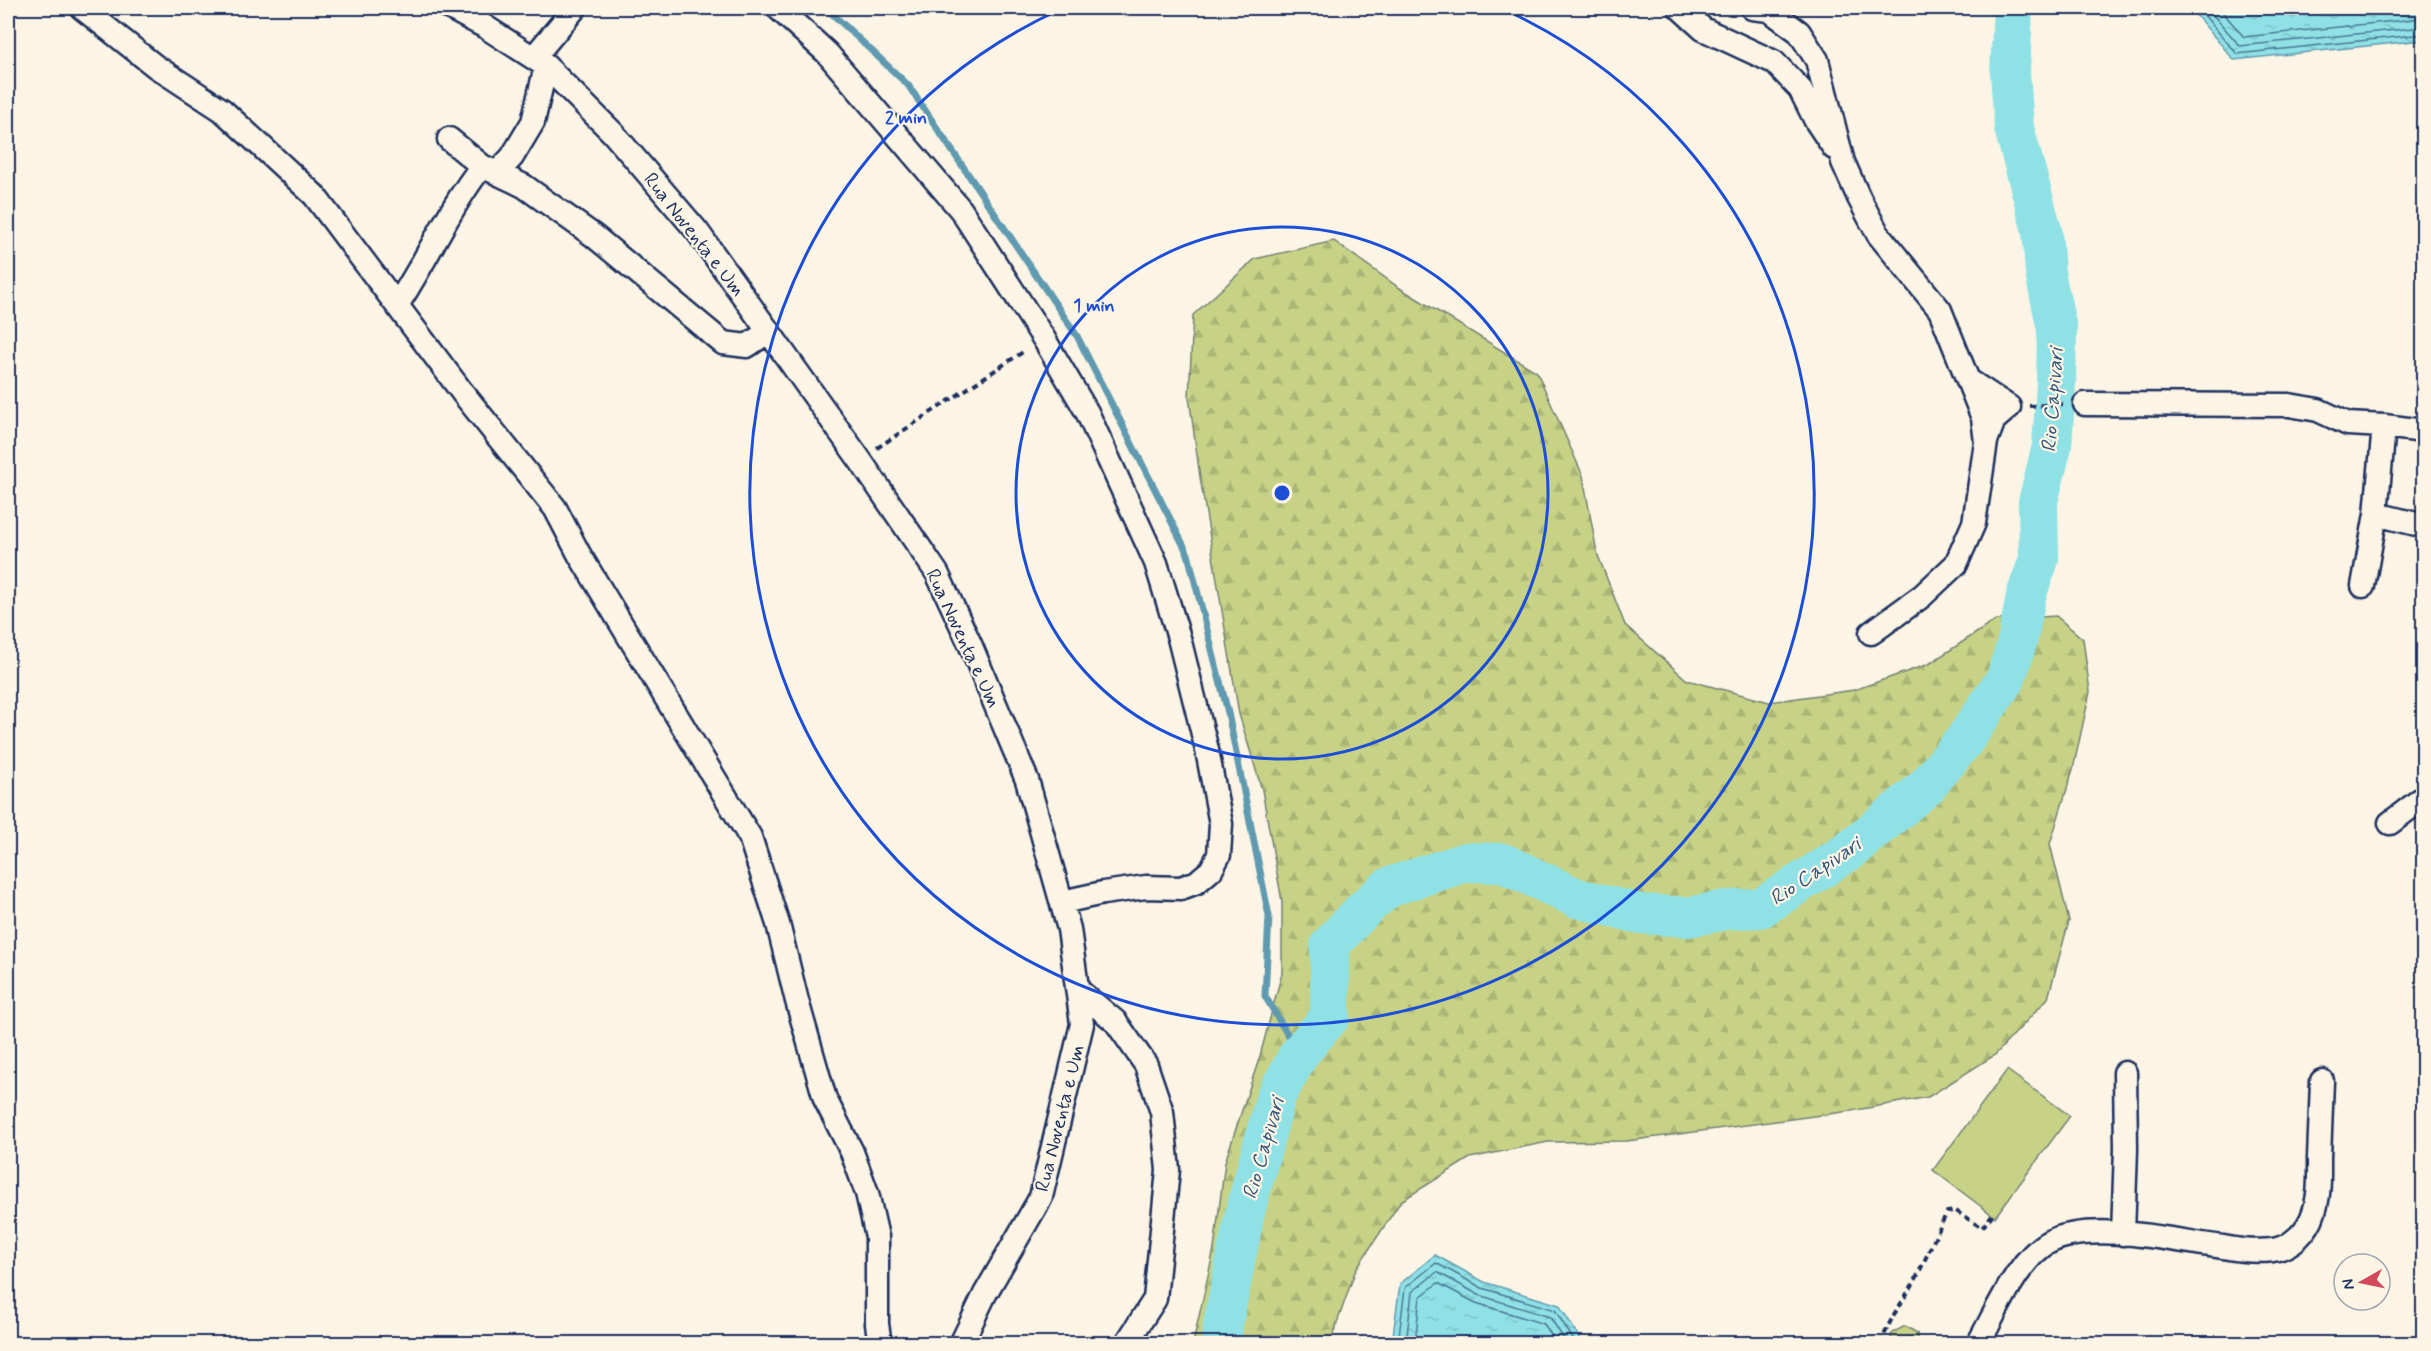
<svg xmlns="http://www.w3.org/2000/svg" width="2431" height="1351" viewBox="0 0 2431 1351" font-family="Mynerve,sans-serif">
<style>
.grass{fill:url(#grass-tufts);stroke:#718072;stroke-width:1.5}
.forest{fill:url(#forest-firs);stroke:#718072;stroke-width:1.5}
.pitch{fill:#c7d286;stroke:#718072;stroke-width:1.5}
.water{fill:url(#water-ripples);stroke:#619ab0;stroke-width:1.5}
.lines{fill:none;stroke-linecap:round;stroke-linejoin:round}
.shore{stroke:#497694;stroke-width:1.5}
.stream{stroke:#619ab0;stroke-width:7}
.river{stroke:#8fe1e6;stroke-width:40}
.minor-casing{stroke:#1b2f5e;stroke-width:27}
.path{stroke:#1b2f5e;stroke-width:4;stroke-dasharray:6 4.5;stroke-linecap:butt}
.minor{stroke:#fcf5e5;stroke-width:22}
.ring{fill:none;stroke:#1d4ed8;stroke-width:3}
.labels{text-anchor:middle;stroke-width:4.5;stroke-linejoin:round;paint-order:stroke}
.street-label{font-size:20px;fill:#1b2f5e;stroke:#fcf5e5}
.water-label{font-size:21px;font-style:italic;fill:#325379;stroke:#fcf5e5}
.centre{fill:#1d4ed8;stroke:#fcf5e5;stroke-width:3}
.ring-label{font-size:18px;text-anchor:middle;font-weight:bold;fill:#1d4ed8;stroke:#fcf5e5;stroke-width:4.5;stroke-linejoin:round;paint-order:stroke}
</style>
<defs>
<pattern id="grass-tufts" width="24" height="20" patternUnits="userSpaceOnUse" patternTransform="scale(1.5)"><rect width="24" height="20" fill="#c7d286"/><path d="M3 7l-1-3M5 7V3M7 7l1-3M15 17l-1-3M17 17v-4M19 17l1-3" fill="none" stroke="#aab576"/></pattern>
<pattern id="forest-firs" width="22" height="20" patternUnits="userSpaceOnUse" patternTransform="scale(1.5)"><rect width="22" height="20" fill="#c7d286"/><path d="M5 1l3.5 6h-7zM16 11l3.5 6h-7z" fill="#aab576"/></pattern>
<pattern id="water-ripples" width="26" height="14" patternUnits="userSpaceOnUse" patternTransform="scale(1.5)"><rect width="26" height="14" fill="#8fe1e6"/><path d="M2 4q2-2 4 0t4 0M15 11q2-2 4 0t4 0" fill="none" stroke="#7bc1c8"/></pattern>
</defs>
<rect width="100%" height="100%" fill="#fcf5e5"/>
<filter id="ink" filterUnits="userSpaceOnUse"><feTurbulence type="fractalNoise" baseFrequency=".0167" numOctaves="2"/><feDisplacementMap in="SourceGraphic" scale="12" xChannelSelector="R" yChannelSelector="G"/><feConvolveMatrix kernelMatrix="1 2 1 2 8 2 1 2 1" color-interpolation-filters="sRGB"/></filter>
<g filter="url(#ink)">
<path class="grass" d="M 1905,1326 L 1917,1333 L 1919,1343 L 1890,1343 L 1892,1333 Z"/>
<path class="forest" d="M 1334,241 L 1398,287 L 1537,372 L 1583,476 L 1597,553 L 1625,625 L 1687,680 L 1769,702 L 1854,690 L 1929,664 L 1996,620 L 2056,616 L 2083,639 L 2090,692 L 2073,769 L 2050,844 L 2069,921 L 2048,998 L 1995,1055 L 1928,1097 L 1851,1111 L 1627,1141 L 1548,1142 L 1470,1158 L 1401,1201 L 1356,1269 L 1330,1343 L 1193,1343 L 1214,1249 L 1225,1162 L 1260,1056 L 1282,973 L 1282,901 L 1262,790 L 1239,714 L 1200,477 L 1189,397 L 1193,315 L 1255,259 Z"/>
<path class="pitch" d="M 2007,1070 L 2070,1116 L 1995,1217 L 1933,1170 Z"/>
<path class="water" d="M 2190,8 L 2423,8 L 2423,40 L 2234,60 Z
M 1435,1255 L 1484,1282 L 1559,1305 L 1583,1343 L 1392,1343 L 1400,1284 Z"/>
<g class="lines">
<path class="shore" d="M 2198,8 L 2237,54 L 2424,34
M 2207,8 L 2240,46 L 2424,27
M 2219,8 L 2244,37 L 2424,18
M 1398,1344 L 1405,1288 L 1436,1263 L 1482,1288 L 1555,1310 L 1576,1344
M 1406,1344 L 1412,1292 L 1437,1272 L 1479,1295 L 1550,1317 L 1567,1344
M 1415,1344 L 1420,1297 L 1438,1283 L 1476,1303 L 1544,1324 L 1557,1344"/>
<path class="stream" d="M 826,8 L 908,85 L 1077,336 L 1188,554 L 1228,713 L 1269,916 L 1265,996 L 1299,1054"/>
<path class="river" d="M 1222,1344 L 1223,1324 L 1245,1212 L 1276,1096 L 1299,1054 L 1330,1017 L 1330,945 L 1365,908 L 1389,887 L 1466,862 L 1503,863 L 1577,898 L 1640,914 L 1688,917 L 1726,910 L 1761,908 L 1849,851 L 1926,787 L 1966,738 L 2006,678 L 2018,639 L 2026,596 L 2039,559 L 2038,502 L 2052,446 L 2056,384 L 2057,329 L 2045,273 L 2042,230 L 2014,128 L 2010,72 L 2013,8"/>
<g class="minor-casing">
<path id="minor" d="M 82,8 L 155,66 L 222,110 L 314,195 L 462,392 L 555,508 L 579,554 L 750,837 L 778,924 L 797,1001 L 825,1099 L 852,1152 L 867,1193 L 877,1237 L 877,1324 L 880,1344
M 450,8 L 484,26 L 546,66 L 613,133 L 697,231 L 860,460 L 937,573 L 970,644 L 1027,780 L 1069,929 L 1082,1024 L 1041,1197 L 985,1294 L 961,1344
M 778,8 L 827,53 L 961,210 L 1044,339 L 1087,412 L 1156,563 L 1179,638 L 1207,750 L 1221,824 L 1219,855 L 1211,870 L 1197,882 L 1181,888 L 1146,887 L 1103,893 L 1062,902
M 1680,8 L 1703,29 L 1774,62 L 1800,89 L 1816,121 L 1834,148
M 1752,8 L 1769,10 L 1799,32 L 1817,60 L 1843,162 L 1859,198 L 1878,234 L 1940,310 L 1983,418 L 1986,442 L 1974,523 L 1956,564 L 1922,596 L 1871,633
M 534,57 L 575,8
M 449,139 L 482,166 L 524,186 L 594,236 L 723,343 L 747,346 L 769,331
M 497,173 L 512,157 L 533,122 L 546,66
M 397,305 C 427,260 449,208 482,166
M 1968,380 L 2009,407 L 1994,420 L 1986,441
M 2085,404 L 2289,405 L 2318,410 L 2348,424 L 2384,426 L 2424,431
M 2376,514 L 2424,526
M 2363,586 L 2376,514 L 2384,426
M 2390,823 L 2424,797
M 1078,990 L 1116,1022 L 1146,1065 L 1162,1112 L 1168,1170 L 1155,1299 L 1126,1344
M 2123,1234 L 2126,1149 L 2125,1073
M 1978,1344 C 1996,1313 2019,1256 2051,1241 C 2094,1221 2176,1241 2223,1247 C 2238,1250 2257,1252 2273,1250 C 2292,1247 2308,1231 2314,1212 C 2320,1195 2319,1176 2319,1158 C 2320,1132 2321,1106 2322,1081"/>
</g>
<path class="path" d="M 2029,406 L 2063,404
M 877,448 L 1026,350
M 1880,1344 L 1893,1316 L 1915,1281 L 1947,1212 L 1956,1211 L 1982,1228 L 1992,1215"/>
<use href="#minor" class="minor"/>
</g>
</g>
<g class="ring">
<circle cx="1282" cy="493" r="266"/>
<path d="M1503 9A532 532 0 1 1 1061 9"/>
</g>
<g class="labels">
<g class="street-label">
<text transform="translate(695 234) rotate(52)" y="7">Rua Noventa e Um</text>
<text transform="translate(964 638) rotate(65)" y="7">Rua Noventa e Um</text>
<text transform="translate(1059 1118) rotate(-76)" y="7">Rua Noventa e Um</text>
</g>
<g class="water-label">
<text transform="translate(2052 400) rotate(-86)" y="7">Rio Capivari</text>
<text transform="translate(1815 871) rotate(-34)" y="7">Rio Capivari</text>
<text transform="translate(1263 1148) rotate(-74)" y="7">Rio Capivari</text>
</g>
</g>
<circle cx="1282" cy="493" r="9" class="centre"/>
<g class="ring-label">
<text x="906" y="123">2 min</text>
<text x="1094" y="311">1 min</text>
</g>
<rect width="2431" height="1351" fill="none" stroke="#fcf5e5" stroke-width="30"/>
<rect x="15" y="15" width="2401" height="1321" fill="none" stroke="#1b2f5e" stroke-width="2" filter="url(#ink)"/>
<g transform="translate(2362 1282) rotate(261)"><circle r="28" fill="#fcf5e5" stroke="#a2a6af" stroke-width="1.5"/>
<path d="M0-4.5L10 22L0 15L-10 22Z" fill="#d1495b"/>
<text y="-9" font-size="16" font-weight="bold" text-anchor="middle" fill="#1b2f5e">N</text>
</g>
</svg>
